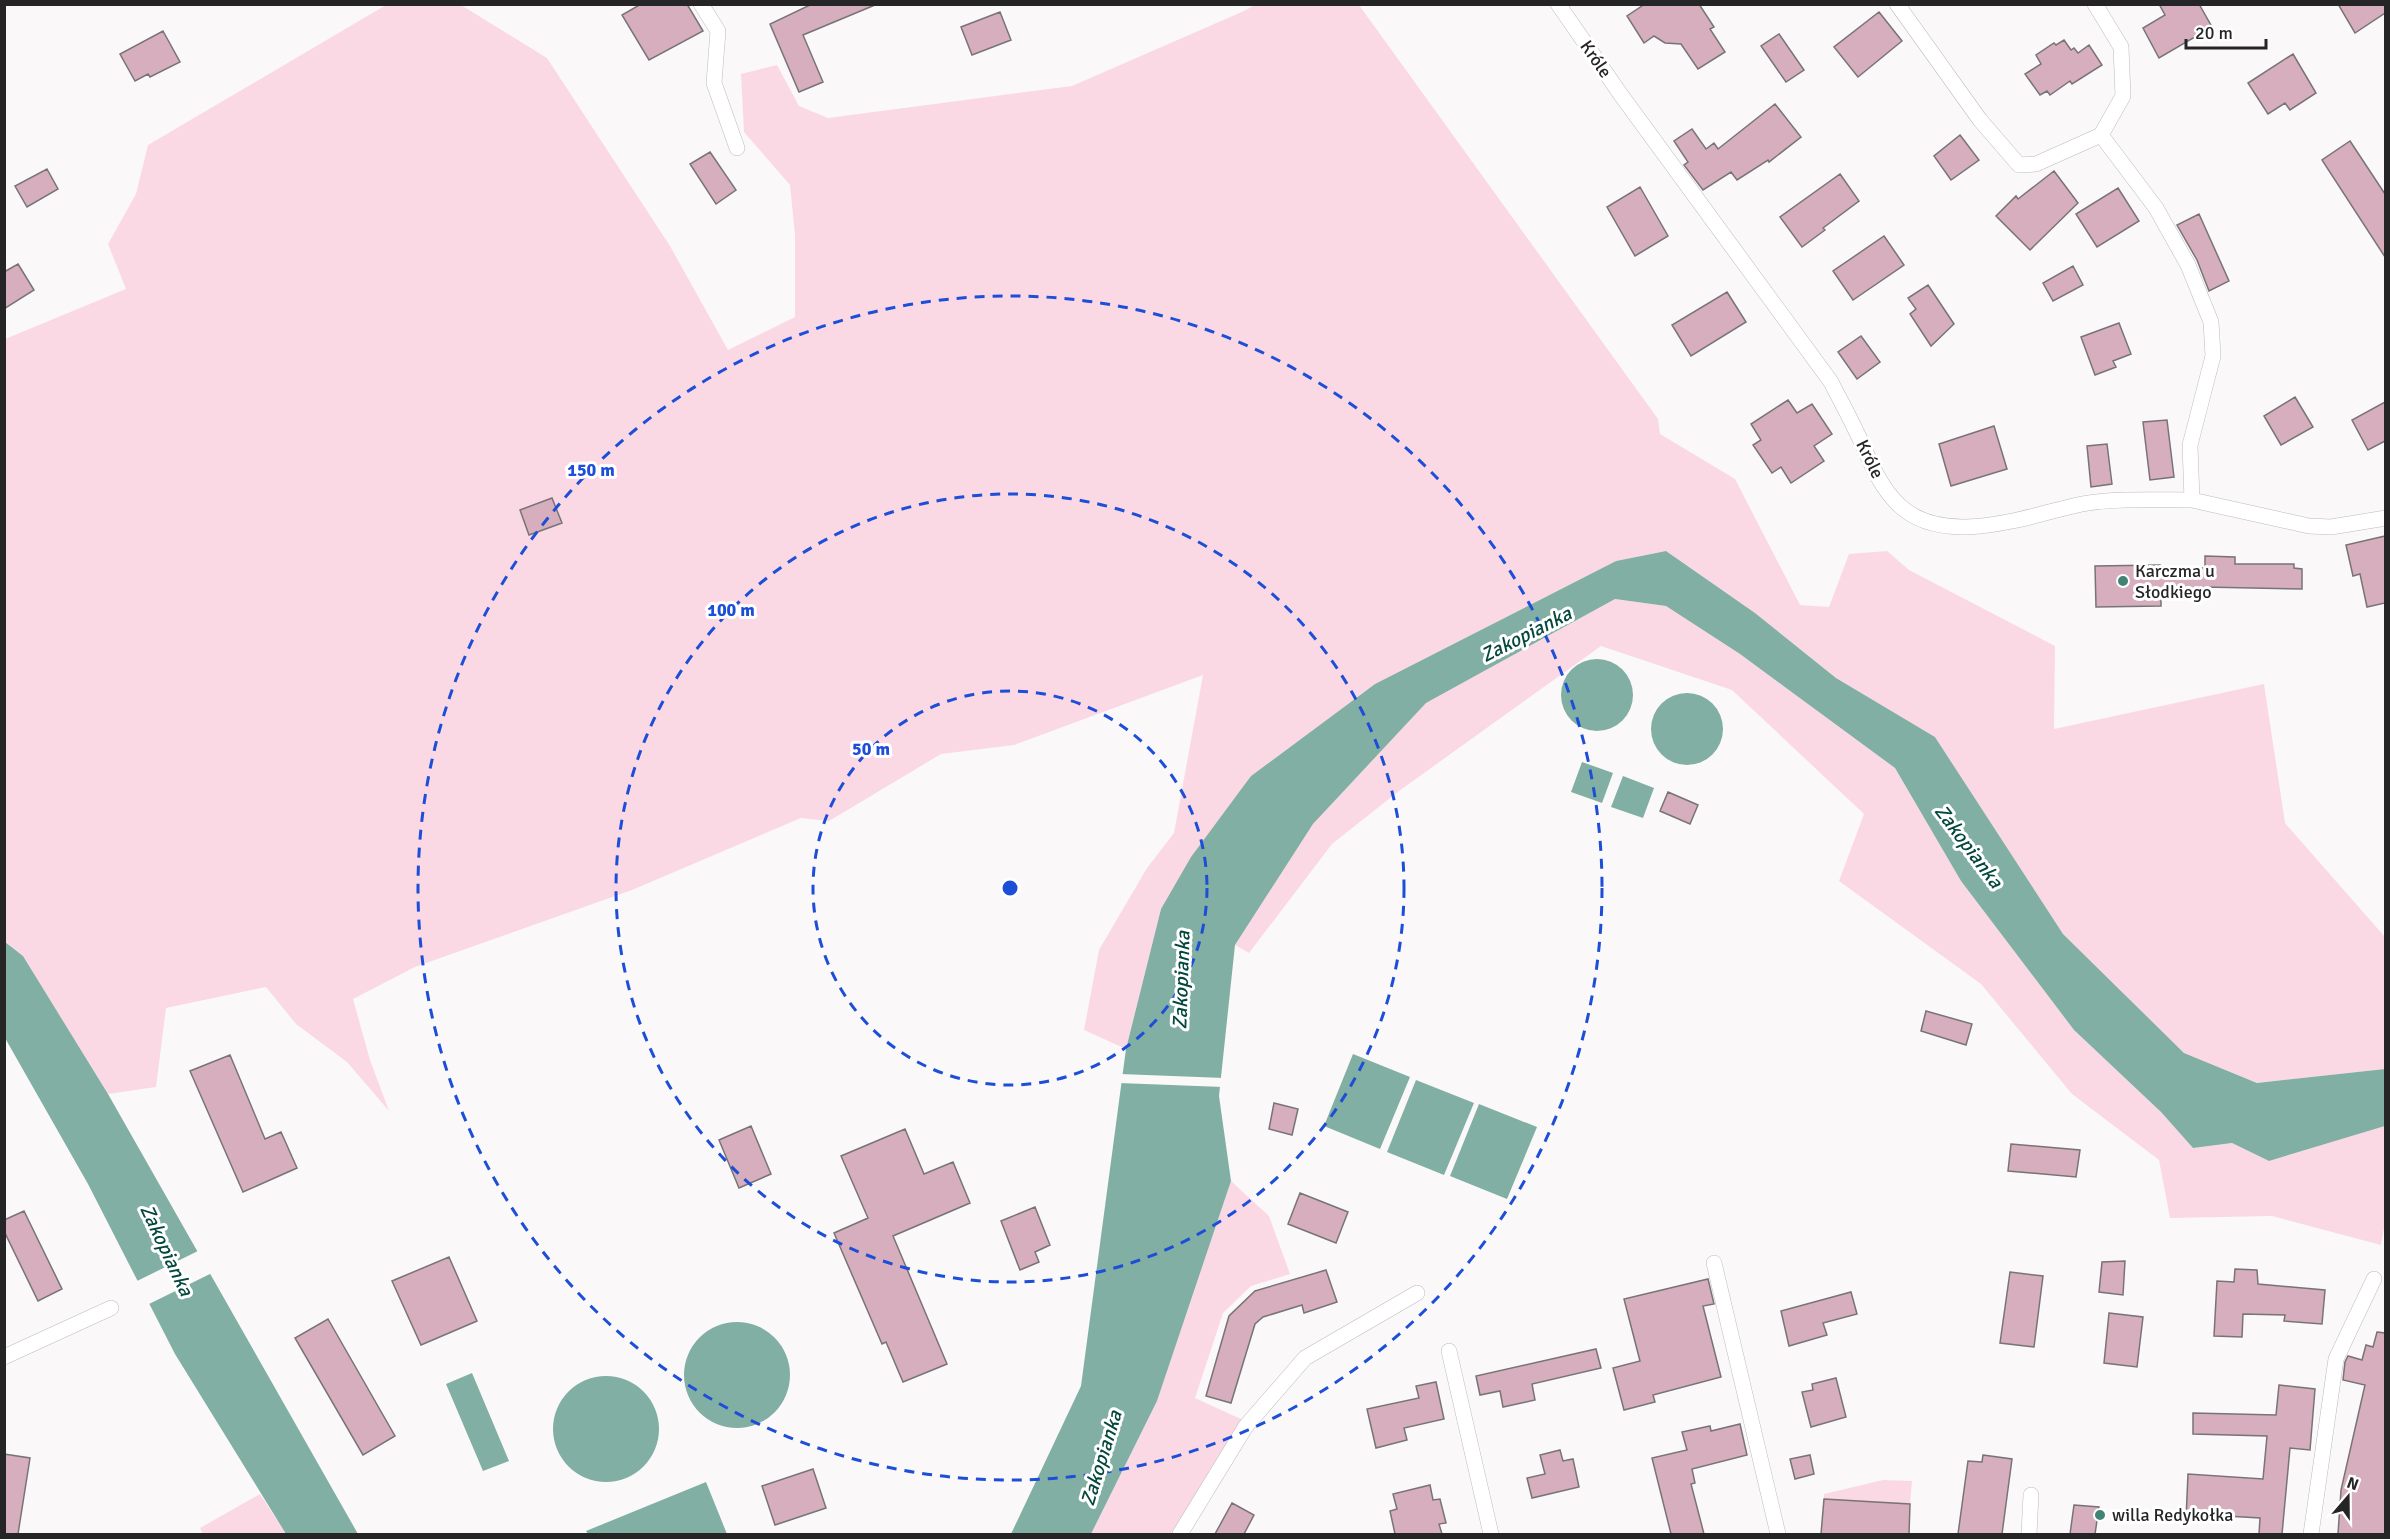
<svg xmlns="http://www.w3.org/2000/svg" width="2390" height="1539" viewBox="0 0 2390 1539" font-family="Signika,sans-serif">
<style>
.green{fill:#fad9e5}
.water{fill:#82afa3}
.pier{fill:#fbf8f9}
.building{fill:#d6aebd;stroke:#787476;stroke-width:1.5}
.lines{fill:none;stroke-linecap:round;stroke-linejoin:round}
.lane-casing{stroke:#bebbbc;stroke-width:16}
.lane{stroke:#fff;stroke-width:15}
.ring{fill:none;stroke:#1d4ed8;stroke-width:3;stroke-dasharray:10 8}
.poi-dot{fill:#418375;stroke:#fff;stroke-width:2}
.labels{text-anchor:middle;stroke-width:6;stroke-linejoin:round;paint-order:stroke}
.street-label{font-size:18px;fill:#262525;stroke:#fff}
.poi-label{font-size:18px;fill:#262525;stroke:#fff;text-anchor:start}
.water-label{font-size:20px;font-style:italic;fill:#04483d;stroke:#fff}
.centre{fill:#1d4ed8;stroke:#fff;stroke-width:3}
.ring-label{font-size:18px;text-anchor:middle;font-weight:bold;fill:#1d4ed8;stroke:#fff;stroke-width:6;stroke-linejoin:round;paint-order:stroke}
</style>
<rect width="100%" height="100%" fill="#fbf8f9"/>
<path class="green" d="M 386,5 L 461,5 L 547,58 L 670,246 L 728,350 L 795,317 L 795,235 L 790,185 L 744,132 L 741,74 L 777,65 L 799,106 L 828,118 L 1072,86 L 1244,11 L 1255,5 L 1359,5 L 1658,419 L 1660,434 L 1735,479 L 1800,605 L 1829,607 L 1849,554 L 1887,551 L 1909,570 L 2055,646 L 2054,729 L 2264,684 L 2285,823 L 2385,937 L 2385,1069 L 2257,1083 L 2184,1053 L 2063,934 L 1935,737 L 1836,678 L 1755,613 L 1666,551 L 1616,561 L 1375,684 L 1251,776 L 1161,909 L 1126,1049 L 1084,1030 L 1099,950 L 1147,868 L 1174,833 L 1203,675 L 1014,745 L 941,754 L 829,821 L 801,818 L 632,890 L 415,967 L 353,999 L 370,1060 L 389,1111 L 347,1062 L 296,1024 L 266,987 L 166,1008 L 156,1087 L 108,1094 L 23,956 L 5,941 L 5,339 L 126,289 L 108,244 L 136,194 L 148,145 Z
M 1615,599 L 1666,606 L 1740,654 L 1895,768 L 1961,881 L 2074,1030 L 2161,1112 L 2193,1148 L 2232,1143 L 2269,1161 L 2385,1126 L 2386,1216 L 2381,1245 L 2272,1216 L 2170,1218 L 2159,1160 L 2072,1094 L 1981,984 L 1839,881 L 1864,814 L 1732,690 L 1601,646 L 1399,791 L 1332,844 L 1249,953 L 1235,945 L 1313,824 L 1426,703 Z
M 1231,1181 L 1269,1216 L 1290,1274 L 1251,1286 L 1223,1313 L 1195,1398 L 1243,1420 L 1173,1534 L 1091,1534 L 1157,1401 Z
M 1883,1480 L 1912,1481 L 1910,1504 L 1824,1499 L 1824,1494 Z
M 260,1494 L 286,1534 L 203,1534 L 200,1528 Z"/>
<path class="water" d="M 1666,551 L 1755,613 L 1836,678 L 1935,737 L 2063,934 L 2184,1053 L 2257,1083 L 2385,1069 L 2385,1126 L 2269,1161 L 2232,1143 L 2193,1148 L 2161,1112 L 2074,1030 L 1961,881 L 1895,768 L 1740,654 L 1666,606 L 1615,599 L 1426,703 L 1313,824 L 1235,945 L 1219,1096 L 1231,1181 L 1157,1401 L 1091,1534 L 1011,1534 L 1081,1386 L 1126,1049 L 1161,909 L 1191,857 L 1251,776 L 1375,684 L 1616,561 Z
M1561 695a36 36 0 1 1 72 0a36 36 0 1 1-72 0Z
M1651 729a36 36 0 1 1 72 0a36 36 0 1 1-72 0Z
M 1582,762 L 1613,773 L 1602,803 L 1571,792 Z
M 1623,776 L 1654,788 L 1643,818 L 1611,807 Z
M 4,941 L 23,956 L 108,1094 L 358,1534 L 286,1534 L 175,1354 L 88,1184 L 5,1038 Z
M 1353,1054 L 1410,1077 L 1380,1149 L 1324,1126 Z
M 1416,1080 L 1474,1103 L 1444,1175 L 1387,1152 Z
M 1479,1104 L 1537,1127 L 1507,1199 L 1450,1176 Z
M684 1375a53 53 0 1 1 106 0a53 53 0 1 1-106 0Z
M 472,1373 L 509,1461 L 483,1471 L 446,1384 Z
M553 1429a53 53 0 1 1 106 0a53 53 0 1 1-106 0Z
M 706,1482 L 727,1534 L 588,1534 L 586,1531 Z"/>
<path class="pier" d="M 1120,1074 L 1224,1078 L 1223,1087 L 1119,1083 Z
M 200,1250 L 212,1273 L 147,1305 L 135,1282 Z"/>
<path class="building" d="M 641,4 L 687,4 L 703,31 L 649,60 L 622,15 Z
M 812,4 L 875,5 L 803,35 L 823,82 L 799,92 L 770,24 Z
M 1645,4 L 1699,4 L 1714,27 L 1710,29 L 1725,52 L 1698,69 L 1681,44 L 1665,43 L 1654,36 L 1644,43 L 1627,16 Z
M 2159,4 L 2199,4 L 2212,27 L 2159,58 L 2143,28 L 2165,15 Z
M 2338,4 L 2385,4 L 2385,13 L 2355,33 Z
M 1000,12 L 1011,40 L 972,55 L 961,27 Z
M 1879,12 L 1902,41 L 1858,77 L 1834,47 Z
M 163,31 L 180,62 L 150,77 L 148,74 L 135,81 L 120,54 Z
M 1779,34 L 1804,70 L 1786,82 L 1761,46 Z
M 2064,40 L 2071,50 L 2074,48 L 2078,53 L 2089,45 L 2102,65 L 2072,84 L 2070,81 L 2050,95 L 2047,91 L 2040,95 L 2025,74 L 2041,64 L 2036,55 L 2054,43 L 2056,45 Z
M 2293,54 L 2316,93 L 2290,110 L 2285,103 L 2268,114 L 2248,83 Z
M 1775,104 L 1801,137 L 1769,162 L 1768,160 L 1737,180 L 1731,172 L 1703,190 L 1684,165 L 1688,162 L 1674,141 L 1692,129 L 1706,149 L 1714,143 L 1718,149 Z
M 1960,135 L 1979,160 L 1951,180 L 1934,156 Z
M 2350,141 L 2385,194 L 2385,257 L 2322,160 Z
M 710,152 L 736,190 L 716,204 L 690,164 Z
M 47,169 L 58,189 L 27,207 L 15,186 Z
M 2054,171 L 2078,203 L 2030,250 L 1996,216 L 2016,196 L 2018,199 Z
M 1840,174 L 1859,201 L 1823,228 L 1825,230 L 1802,247 L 1780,217 Z
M 1640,187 L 1668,236 L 1635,256 L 1607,207 Z
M 2118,188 L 2139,221 L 2097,247 L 2076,214 Z
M 2199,214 L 2229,281 L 2209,291 L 2197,260 L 2177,225 Z
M 1884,236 L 1904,265 L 1853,300 L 1833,271 Z
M 18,264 L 34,290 L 4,309 L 4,272 Z
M 2073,266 L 2083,285 L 2053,301 L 2043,283 Z
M 1928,285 L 1954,324 L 1931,346 L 1910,314 L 1916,309 L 1908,298 Z
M 1727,292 L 1746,322 L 1691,356 L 1672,325 Z
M 2119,323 L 2131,354 L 2113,361 L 2116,367 L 2095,375 L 2081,337 Z
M 1861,336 L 1880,362 L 1857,379 L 1838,352 Z
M 2295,397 L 2313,427 L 2281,445 L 2264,416 Z
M 1788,400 L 1797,413 L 1812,404 L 1832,434 L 1814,446 L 1824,461 L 1791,483 L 1781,467 L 1772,473 L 1753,445 L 1761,440 L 1751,424 Z
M 2385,402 L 2385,441 L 2368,450 L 2352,420 Z
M 2167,420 L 2174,477 L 2150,480 L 2143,422 Z
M 1994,426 L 2007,469 L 1951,486 L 1939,444 Z
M 2107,444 L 2112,484 L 2091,487 L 2087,446 Z
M 552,498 L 562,523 L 529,535 L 520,510 Z
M 2385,536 L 2385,603 L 2367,607 L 2360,574 L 2353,576 L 2346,545 Z
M 2205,556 L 2235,557 L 2235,564 L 2294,564 L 2294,568 L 2302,569 L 2302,589 L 2204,587 L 2204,593 L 2161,591 L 2161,606 L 2096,607 L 2095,566 L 2160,565 L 2160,568 L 2205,568 Z
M 1668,792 L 1698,805 L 1690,824 L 1660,811 Z
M 1926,1011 L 1972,1024 L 1966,1045 L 1921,1031 Z
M 230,1055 L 265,1139 L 281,1132 L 297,1168 L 243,1192 L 190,1071 Z
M 1274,1103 L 1298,1109 L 1292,1135 L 1269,1129 Z
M 751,1126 L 771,1174 L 739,1188 L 719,1140 Z
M 905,1129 L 924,1174 L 953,1162 L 970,1203 L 893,1236 L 947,1364 L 903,1382 L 886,1342 L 882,1344 L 834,1233 L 868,1218 L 841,1156 Z
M 2011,1144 L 2080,1150 L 2076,1177 L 2008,1171 Z
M 1300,1193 L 1348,1212 L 1336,1243 L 1288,1224 Z
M 1035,1207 L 1050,1245 L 1035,1252 L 1039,1262 L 1020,1270 L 1001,1221 Z
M 24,1211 L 62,1289 L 38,1301 L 4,1231 L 4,1220 Z
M 449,1257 L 477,1321 L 421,1345 L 392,1281 Z
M 2125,1261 L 2123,1295 L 2099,1292 L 2102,1262 Z
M 2235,1269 L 2257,1270 L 2258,1284 L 2325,1290 L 2322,1324 L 2284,1321 L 2285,1315 L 2243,1314 L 2242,1337 L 2214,1336 L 2217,1281 L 2234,1282 Z
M 1326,1270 L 1337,1302 L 1304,1313 L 1302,1305 L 1263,1317 L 1255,1324 L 1231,1403 L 1206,1396 L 1229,1316 L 1255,1291 Z
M 2010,1272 L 2043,1276 L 2034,1347 L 2000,1343 Z
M 1708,1279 L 1714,1304 L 1703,1306 L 1721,1377 L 1653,1395 L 1655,1402 L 1624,1410 L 1613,1368 L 1640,1361 L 1624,1299 Z
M 1851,1292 L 1857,1314 L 1823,1323 L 1827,1335 L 1789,1346 L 1781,1311 Z
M 2109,1313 L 2143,1317 L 2137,1367 L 2104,1363 Z
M 328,1319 L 395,1436 L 363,1455 L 295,1338 Z
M 2377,1332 L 2385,1333 L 2385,1534 L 2338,1534 L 2341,1490 L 2365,1385 L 2343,1380 L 2345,1362 L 2348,1356 L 2362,1360 L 2366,1345 L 2373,1347 Z
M 1596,1349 L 1601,1368 L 1532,1384 L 1535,1400 L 1503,1407 L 1500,1391 L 1480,1395 L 1476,1376 Z
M 1836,1378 L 1846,1417 L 1811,1427 L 1802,1392 L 1813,1390 L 1812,1384 Z
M 1436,1382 L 1444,1419 L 1404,1428 L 1407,1440 L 1376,1448 L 1367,1409 L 1419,1398 L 1416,1386 Z
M 2279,1385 L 2315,1389 L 2310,1450 L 2290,1448 L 2282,1534 L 2259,1534 L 2260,1518 L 2209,1515 L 2208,1520 L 2186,1519 L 2188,1474 L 2263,1479 L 2267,1436 L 2193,1434 L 2193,1413 L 2276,1415 Z
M 1740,1424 L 1747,1455 L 1692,1469 L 1695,1483 L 1691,1484 L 1704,1534 L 1671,1534 L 1652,1458 L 1687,1450 L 1682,1432 L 1710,1426 L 1711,1431 Z
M 1560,1450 L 1563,1461 L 1573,1459 L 1579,1487 L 1532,1498 L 1527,1478 L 1545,1474 L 1540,1455 Z
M 4,1454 L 30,1458 L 18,1534 L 4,1534 Z
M 1810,1455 L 1814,1474 L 1795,1479 L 1790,1459 Z
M 1983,1455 L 2012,1459 L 2002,1534 L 1958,1534 L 1968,1461 L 1982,1462 Z
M 813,1469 L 826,1508 L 775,1525 L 762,1486 Z
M 1430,1485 L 1433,1500 L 1440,1499 L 1446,1523 L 1439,1524 L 1442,1534 L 1395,1534 L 1390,1511 L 1397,1509 L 1393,1494 Z
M 1824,1499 L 1910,1504 L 1909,1534 L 1821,1534 Z
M 1232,1503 L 1254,1515 L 1244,1534 L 1215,1534 Z
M 2074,1505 L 2099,1507 L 2095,1534 L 2070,1534 Z"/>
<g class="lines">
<g class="lane-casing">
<path id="lane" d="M 701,4 L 718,31 L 714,83 L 737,148
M 1558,4 L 1621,95 L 1831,382 C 1839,398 1848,414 1856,431 C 1869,457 1877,484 1899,505 C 1945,549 2030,515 2082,504 C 2113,498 2160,500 2192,500 L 2309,526 L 2331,527 L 2386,518
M 1897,4 L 1980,120 L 2019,165 L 2036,164 L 2101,135
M 2095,4 L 2121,47 L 2123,96 L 2101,135 L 2156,208 L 2188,265 L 2211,322 L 2213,356 L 2190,445 L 2192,500
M 1714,1263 L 1778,1534
M 1449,1351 L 1491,1534
M 4,1357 L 111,1308
M 1180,1534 L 1246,1426 L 1305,1358 L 1417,1293
M 2029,1534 L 2031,1495
M 2311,1534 L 2336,1359 L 2374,1279"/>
</g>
<use href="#lane" class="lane"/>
</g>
<g class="ring">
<circle cx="1010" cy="888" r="197"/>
<circle cx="1010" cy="888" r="394"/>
<circle cx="1010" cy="888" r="592"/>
</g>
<g class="poi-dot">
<circle cx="2123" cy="581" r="6"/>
<circle cx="2100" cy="1515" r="6"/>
</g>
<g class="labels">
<g class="street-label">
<text transform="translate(1596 59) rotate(55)" y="6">Króle</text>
<text transform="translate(1870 459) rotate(64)" y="6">Króle</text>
</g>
<g class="poi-label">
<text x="2135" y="577">Karczma u<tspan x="2135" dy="21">Słodkiego</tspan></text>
<text x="2112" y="1521">willa Redykołka</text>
</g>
<g class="water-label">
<text transform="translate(1526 634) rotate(-27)" y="7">Zakopianka</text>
<text transform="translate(1969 846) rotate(53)" y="7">Zakopianka</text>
<text transform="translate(1181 980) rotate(-88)" y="7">Zakopianka</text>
<text transform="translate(167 1250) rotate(65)" y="7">Zakopianka</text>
<text transform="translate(1101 1458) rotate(-73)" y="7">Zakopianka</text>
</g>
</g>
<circle cx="1010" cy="888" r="9" class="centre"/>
<g class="ring-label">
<text x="591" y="476">150 m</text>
<text x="731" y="616">100 m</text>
<text x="871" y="755">50 m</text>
</g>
<rect width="2390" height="1539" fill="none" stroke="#262525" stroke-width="12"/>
<g transform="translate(2348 1497) rotate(20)" stroke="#ffffff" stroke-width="4.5" paint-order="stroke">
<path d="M0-4.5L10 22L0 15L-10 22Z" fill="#262525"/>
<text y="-9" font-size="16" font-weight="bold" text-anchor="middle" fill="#262525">N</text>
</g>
<path d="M2186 39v9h80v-9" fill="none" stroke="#262525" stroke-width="3"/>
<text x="2195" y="39" font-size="18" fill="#262525" stroke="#ffffff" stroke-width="4.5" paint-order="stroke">20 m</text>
</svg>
